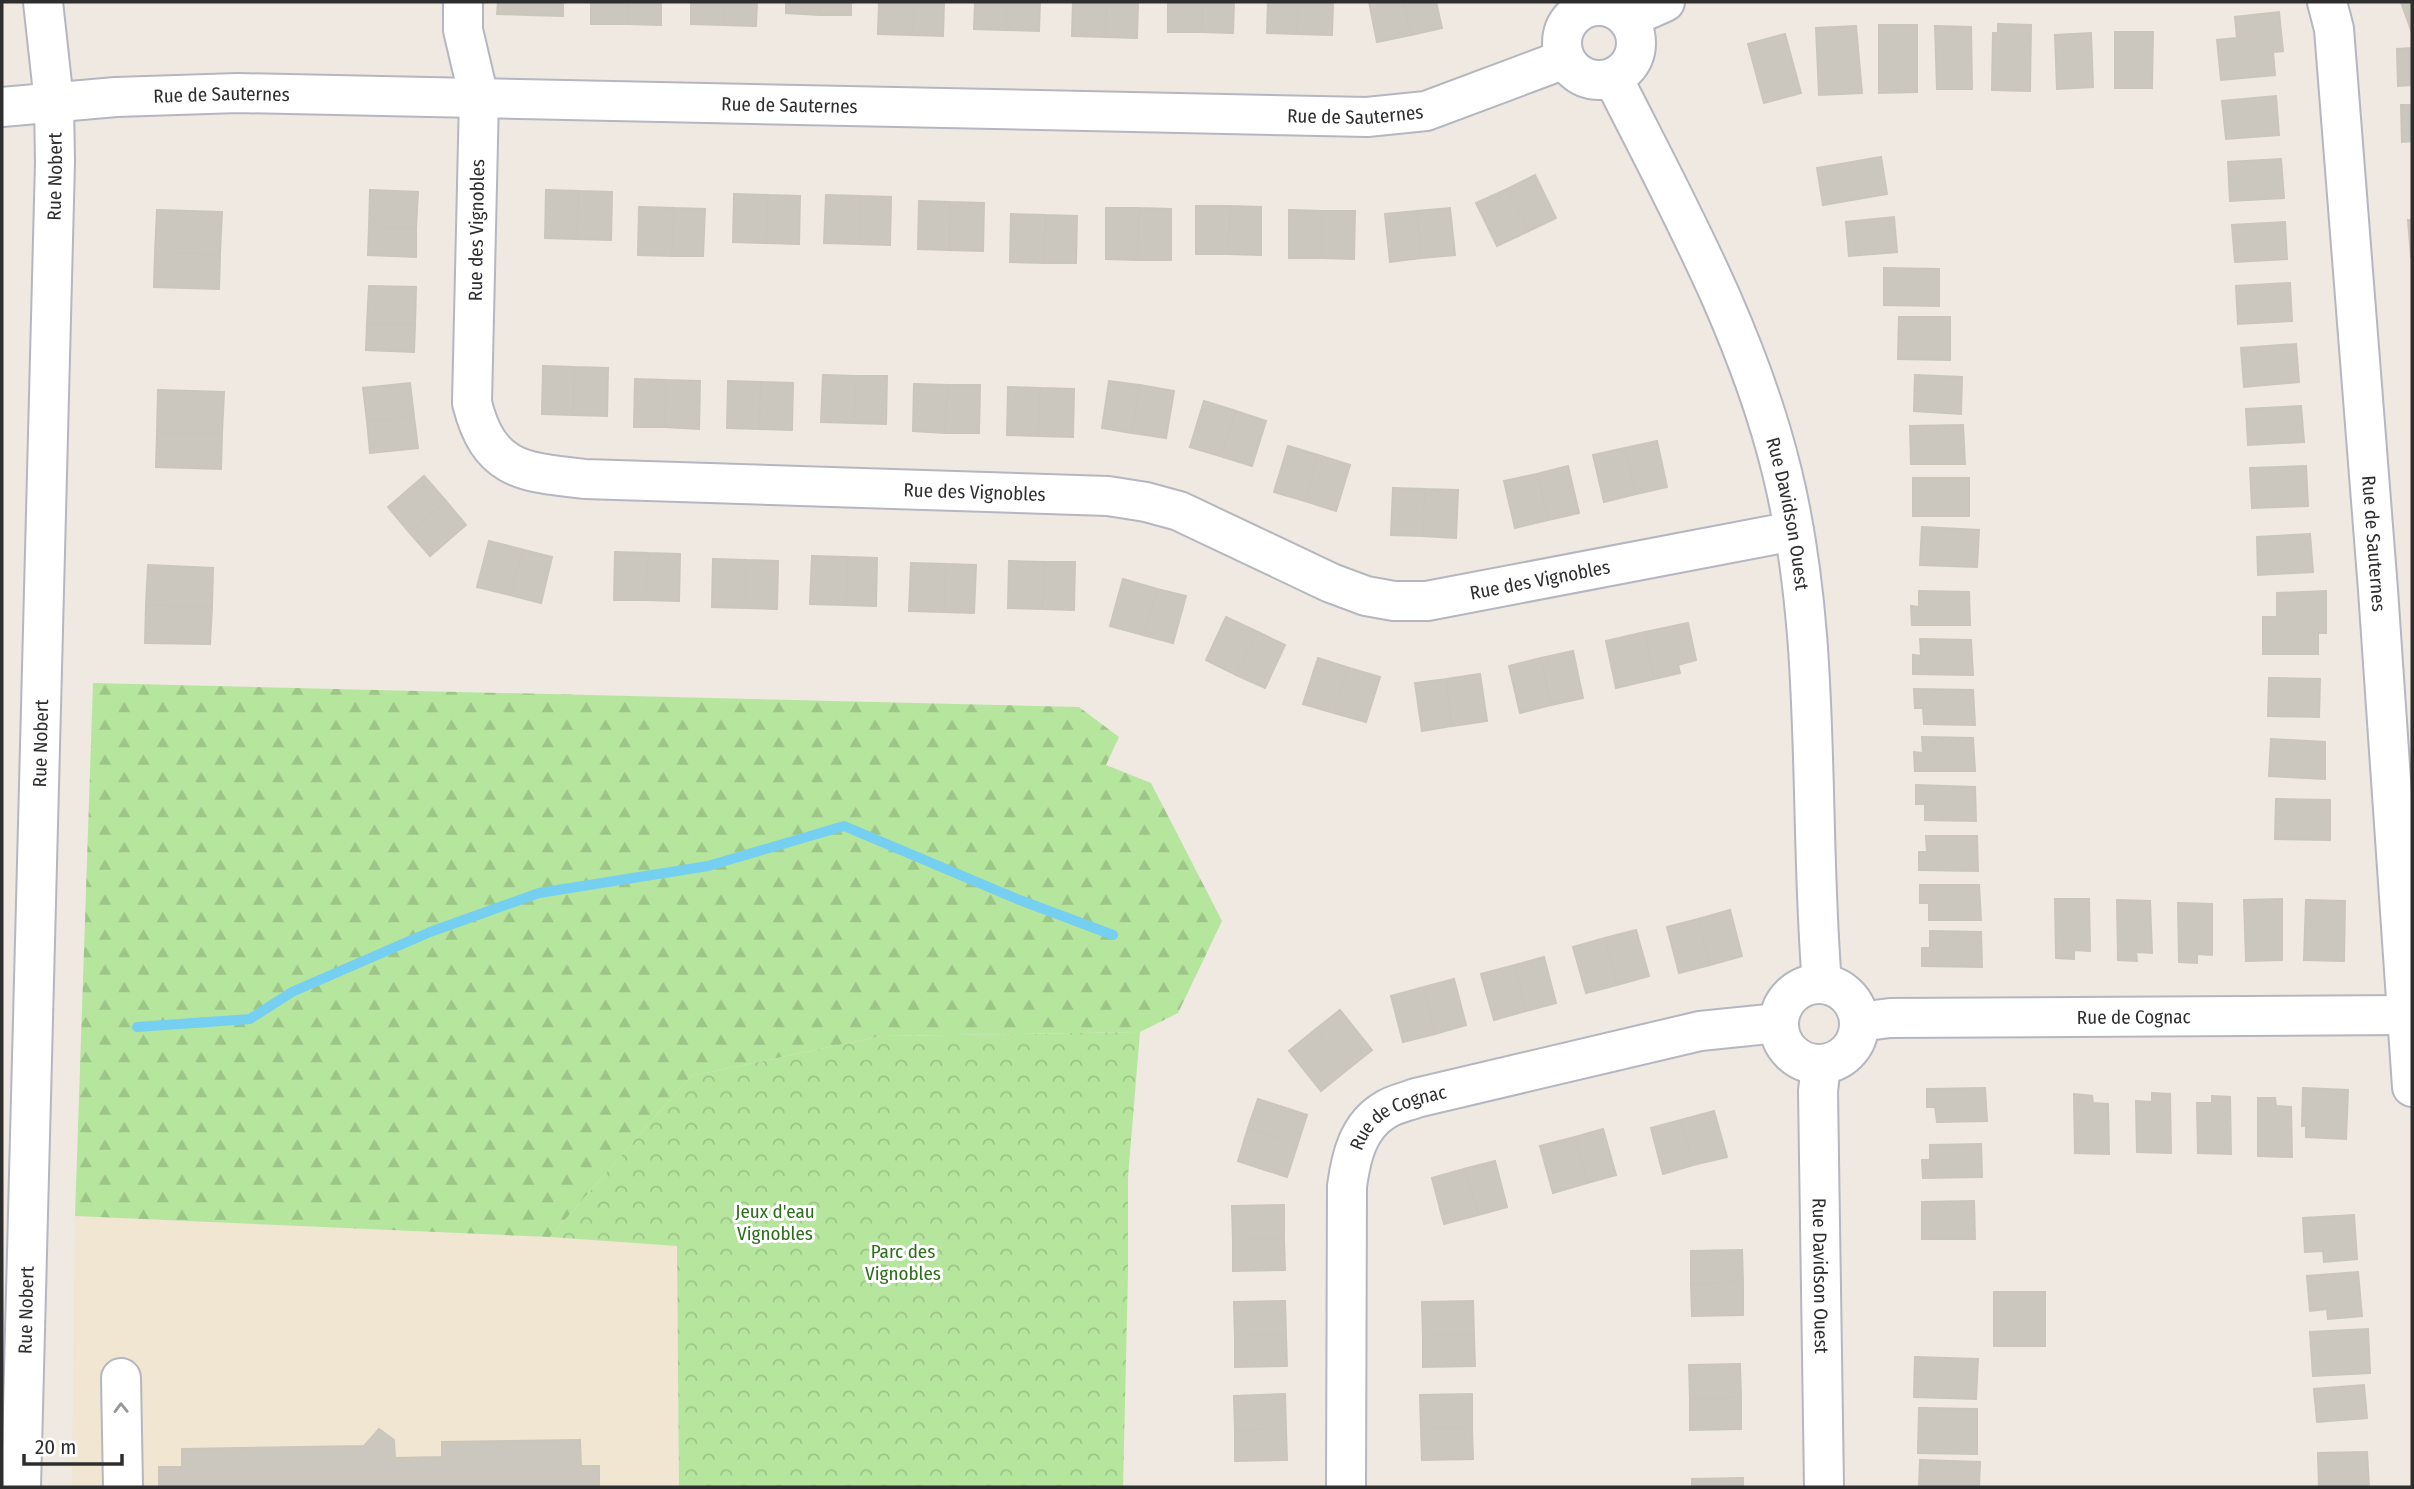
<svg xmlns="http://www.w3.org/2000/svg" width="2414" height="1489" viewBox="0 0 2414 1489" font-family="'Fira Sans Condensed',sans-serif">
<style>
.education{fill:#f0e6d1}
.forest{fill:url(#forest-firs)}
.park{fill:url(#park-crowns)}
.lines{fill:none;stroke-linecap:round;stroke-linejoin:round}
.stream{stroke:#75cff0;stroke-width:10}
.building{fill:#cbc7bf;stroke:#cbc5ba;stroke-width:2}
.minor-casing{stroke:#b4b7c1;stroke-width:42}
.minor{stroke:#fff;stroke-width:38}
.oneway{stroke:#969696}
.labels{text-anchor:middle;stroke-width:6;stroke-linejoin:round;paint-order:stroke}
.street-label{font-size:19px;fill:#2e2e2e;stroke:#fff}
.park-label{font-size:19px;fill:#2c6e1b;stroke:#fff}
</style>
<defs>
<pattern id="forest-firs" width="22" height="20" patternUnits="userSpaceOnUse" patternTransform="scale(1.75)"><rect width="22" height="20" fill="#b6e59e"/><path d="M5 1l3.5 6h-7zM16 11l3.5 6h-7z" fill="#9dc588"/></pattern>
<pattern id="park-crowns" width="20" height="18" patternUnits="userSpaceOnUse" patternTransform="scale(1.75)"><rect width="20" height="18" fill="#b6e59e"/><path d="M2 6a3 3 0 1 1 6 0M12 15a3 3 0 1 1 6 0" fill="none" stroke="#9dc588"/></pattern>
</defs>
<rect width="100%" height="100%" fill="#efe9e1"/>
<path class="education" d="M 75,1216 L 550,1237 L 677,1246 L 679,1487 L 72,1487 Z"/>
<path class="forest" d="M 93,683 L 1079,707 L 1119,737 L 1106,765 L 1151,783 L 1222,921 L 1178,1013 L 1140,1032 L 882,1036 L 691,1076 L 550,1237 L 75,1216 Z"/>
<path class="park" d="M 1140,1032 L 1128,1177 L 1128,1273 L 1123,1487 L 679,1487 L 677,1246 L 550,1237 L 691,1076 L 882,1036 Z"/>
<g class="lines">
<path class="stream" d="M 137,1027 L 250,1019 L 292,992 L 430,932 L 539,893 L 708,866 L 844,826 L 1017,899 L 1113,935"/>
</g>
<path class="building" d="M 498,2 L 529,2 L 528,15 L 497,14 Z
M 529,2 L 563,2 L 563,16 L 528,15 Z
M 591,2 L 628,2 L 628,24 L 591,24 Z
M 628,2 L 661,2 L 661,25 L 628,24 Z
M 691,2 L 725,2 L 724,25 L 691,24 Z
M 725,2 L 757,2 L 756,26 L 724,25 Z
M 786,2 L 819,2 L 819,15 L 786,13 Z
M 819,2 L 851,2 L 851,15 L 819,15 Z
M 879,2 L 914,2 L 913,35 L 878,34 Z
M 914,2 L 944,2 L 943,36 L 913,35 Z
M 975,2 L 1007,2 L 1006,30 L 974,29 Z
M 1007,2 L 1040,2 L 1039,31 L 1006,30 Z
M 1073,2 L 1107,2 L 1105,37 L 1072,36 Z
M 1107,2 L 1138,2 L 1137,38 L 1105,37 Z
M 1168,2 L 1203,2 L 1202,32 L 1168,32 Z
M 1203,2 L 1234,2 L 1233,33 L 1202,32 Z
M 1268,2 L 1299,2 L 1297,34 L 1267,33 Z
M 1299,2 L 1333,2 L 1332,35 L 1297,34 Z
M 1369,2 L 1404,2 L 1411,35 L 1377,42 Z
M 1404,2 L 1436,2 L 1442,28 L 1411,35 Z
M 2401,2 L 2412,2 L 2412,33 Z
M 2279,12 L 2283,51 L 2273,52 L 2275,75 L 2221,80 L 2217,40 L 2237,38 L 2235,17 Z
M 1998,24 L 2031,25 L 2030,91 L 1992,90 L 1993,33 L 1998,33 Z
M 1879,25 L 1917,25 L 1917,92 L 1879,93 Z
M 1856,26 L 1862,93 L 1819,95 L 1816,28 Z
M 1935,26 L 1971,27 L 1972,89 L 1937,89 Z
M 2115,32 L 2153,32 L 2152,88 L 2115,88 Z
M 2091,33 L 2093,87 L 2057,89 L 2055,35 Z
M 1785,34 L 1801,93 L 1764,103 L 1748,44 Z
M 2412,48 L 2412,85 L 2398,86 L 2397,49 Z
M 2276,96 L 2279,135 L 2226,139 L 2222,101 Z
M 2401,105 L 2412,105 L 2412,141 L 2402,142 Z
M 1881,157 L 1887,194 L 1823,205 L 1817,168 Z
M 2281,159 L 2284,198 L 2230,201 L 2228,162 Z
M 1535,175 L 1556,218 L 1529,231 L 1507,189 Z
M 1507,189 L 1529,231 L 1497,246 L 1476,203 Z
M 370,190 L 418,192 L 416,228 L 369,227 Z
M 546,190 L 579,191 L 577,239 L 545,238 Z
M 579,191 L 612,192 L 611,240 L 577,239 Z
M 734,194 L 768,195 L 766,243 L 733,242 Z
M 768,195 L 800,196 L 799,244 L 766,243 Z
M 826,195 L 861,196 L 859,244 L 824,243 Z
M 861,196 L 891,197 L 890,245 L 859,244 Z
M 919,201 L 950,202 L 949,250 L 918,249 Z
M 950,202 L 984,203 L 983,251 L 949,250 Z
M 1196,206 L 1230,206 L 1228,254 L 1196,254 Z
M 1230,206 L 1261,207 L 1261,255 L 1228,254 Z
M 639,207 L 674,208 L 672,256 L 638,255 Z
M 674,208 L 705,209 L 703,256 L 672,256 Z
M 1106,208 L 1139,208 L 1138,260 L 1106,259 Z
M 1139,208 L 1171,209 L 1171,260 L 1138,260 Z
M 1450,208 L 1455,255 L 1422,258 L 1417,211 Z
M 157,210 L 222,212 L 220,254 L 155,253 Z
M 1289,210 L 1322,211 L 1322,258 L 1289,258 Z
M 1322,211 L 1355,211 L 1354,259 L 1322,258 Z
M 1417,211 L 1422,258 L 1390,262 L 1385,214 Z
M 1011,214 L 1045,215 L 1044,263 L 1010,262 Z
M 1045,215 L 1077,216 L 1076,263 L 1044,263 Z
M 1894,217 L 1897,252 L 1849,256 L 1846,222 Z
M 2408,220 L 2412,220 L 2412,257 L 2411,257 Z
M 2285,222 L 2287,259 L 2235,262 L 2232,225 Z
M 369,227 L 416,228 L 416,257 L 368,255 Z
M 155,253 L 220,254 L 219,289 L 154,287 Z
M 1884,268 L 1939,269 L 1939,306 L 1884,305 Z
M 2290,283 L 2292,321 L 2238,324 L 2236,286 Z
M 369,286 L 416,287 L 415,325 L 367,323 Z
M 1899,317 L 1950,317 L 1950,360 L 1898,359 Z
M 367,323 L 415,325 L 414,352 L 366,350 Z
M 2296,344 L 2299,382 L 2244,387 L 2241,348 Z
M 543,366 L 574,367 L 573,415 L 542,414 Z
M 574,367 L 608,368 L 607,416 L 573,415 Z
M 823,375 L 856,376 L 854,423 L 821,422 Z
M 1915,375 L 1962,377 L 1961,414 L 1914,411 Z
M 856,376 L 887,376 L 886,424 L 854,423 Z
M 635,379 L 666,380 L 665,427 L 634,427 Z
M 666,380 L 700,381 L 699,429 L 665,427 Z
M 728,381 L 761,382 L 759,429 L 727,428 Z
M 1109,381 L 1140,385 L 1132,433 L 1102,428 Z
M 761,382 L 793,383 L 792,430 L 759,429 Z
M 410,383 L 414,417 L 367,421 L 363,388 Z
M 914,384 L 948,385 L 945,433 L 913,431 Z
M 948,385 L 980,385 L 979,433 L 945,433 Z
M 1140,385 L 1174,391 L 1166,438 L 1132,433 Z
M 1008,387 L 1040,388 L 1038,436 L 1007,435 Z
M 1040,388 L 1074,389 L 1073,437 L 1038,436 Z
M 158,390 L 224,392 L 222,433 L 157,434 Z
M 1204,401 L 1236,411 L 1220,456 L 1190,447 Z
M 2301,406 L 2304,442 L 2248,445 L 2246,409 Z
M 1236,411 L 1266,421 L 1252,466 L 1220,456 Z
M 414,417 L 418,448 L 370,453 L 367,421 Z
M 1963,425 L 1965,464 L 1911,464 L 1910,426 Z
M 222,433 L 221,469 L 156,467 L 157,434 Z
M 1657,441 L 1667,487 L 1636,494 L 1625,448 Z
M 1288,446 L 1318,455 L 1305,501 L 1274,492 Z
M 1625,448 L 1636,494 L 1604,502 L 1593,455 Z
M 1318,455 L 1350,465 L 1336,511 L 1305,501 Z
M 1568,466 L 1579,513 L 1548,520 L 1537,474 Z
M 2306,466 L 2308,506 L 2252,508 L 2250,468 Z
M 1537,474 L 1548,520 L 1515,528 L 1504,481 Z
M 424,476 L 446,501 L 409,532 L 388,507 Z
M 1913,478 L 1969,478 L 1969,516 L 1913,516 Z
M 1393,488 L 1425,489 L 1423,536 L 1391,535 Z
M 1425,489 L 1458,490 L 1456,538 L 1423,536 Z
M 446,501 L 466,525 L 430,556 L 409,532 Z
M 1922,527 L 1979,530 L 1977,567 L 1920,565 Z
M 2310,534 L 2313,572 L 2258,575 L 2257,537 Z
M 489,541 L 524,550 L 510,595 L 477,587 Z
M 524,550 L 552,557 L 541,603 L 510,595 Z
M 615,552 L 648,553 L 645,600 L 614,600 Z
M 648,553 L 680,554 L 679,601 L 645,600 Z
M 812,556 L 848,557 L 846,605 L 810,604 Z
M 848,557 L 877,558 L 876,606 L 846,605 Z
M 713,559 L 746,560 L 746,608 L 712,607 Z
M 746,560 L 778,561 L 777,609 L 746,608 Z
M 1009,561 L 1044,562 L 1043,609 L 1008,608 Z
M 1044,562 L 1075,562 L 1074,610 L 1043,609 Z
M 911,563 L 946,564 L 944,612 L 909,611 Z
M 946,564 L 976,565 L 974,613 L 944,612 Z
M 148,565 L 213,568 L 212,607 L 146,605 Z
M 1123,579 L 1157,589 L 1143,635 L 1110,626 Z
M 1157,589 L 1186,596 L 1173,643 L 1143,635 Z
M 1919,591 L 1969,592 L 1970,625 L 1912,625 L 1911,606 L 1919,607 Z
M 2326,591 L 2326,633 L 2318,633 L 2318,654 L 2263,654 L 2263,617 L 2277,617 L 2277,593 Z
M 146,605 L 212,607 L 210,644 L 145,643 Z
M 1226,617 L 1258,632 L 1236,675 L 1206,660 Z
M 1688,623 L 1696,660 L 1678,665 L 1680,673 L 1654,679 L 1645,632 Z
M 1258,632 L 1285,645 L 1265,688 L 1236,675 Z
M 1645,632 L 1654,679 L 1616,688 L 1606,641 Z
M 1920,639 L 1971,640 L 1973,675 L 1913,674 L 1913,655 L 1921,656 Z
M 1573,651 L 1583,698 L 1551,705 L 1541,658 Z
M 1318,658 L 1349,668 L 1334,713 L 1303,704 Z
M 1541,658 L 1551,705 L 1520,713 L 1509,666 Z
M 1349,668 L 1380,677 L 1366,722 L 1334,713 Z
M 1480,674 L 1487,721 L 1452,726 L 1446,679 Z
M 2269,678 L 2320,679 L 2319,717 L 2268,716 Z
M 1446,679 L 1452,726 L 1422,731 L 1415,683 Z
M 1914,689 L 1973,690 L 1975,725 L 1924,724 L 1923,708 L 1915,708 Z
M 1922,737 L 1973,738 L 1975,771 L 1915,771 L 1914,752 L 1923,753 Z
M 2271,739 L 2325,742 L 2325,779 L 2269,776 Z
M 1916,785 L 1975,787 L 1976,821 L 1925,820 L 1925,804 L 1916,804 Z
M 2276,799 L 2330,800 L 2330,840 L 2275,839 Z
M 1926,836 L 1977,836 L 1978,871 L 1919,870 L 1919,852 L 1927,852 Z
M 1920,885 L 1979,885 L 1981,920 L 1929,920 L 1929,903 L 1920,903 Z
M 2055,899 L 2089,899 L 2090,951 L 2074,950 L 2074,959 L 2056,958 Z
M 2282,899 L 2282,960 L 2246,961 L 2244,900 Z
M 2117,900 L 2150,901 L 2152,953 L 2136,952 L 2137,961 L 2118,960 Z
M 2306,900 L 2345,901 L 2344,961 L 2304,960 Z
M 2178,903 L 2212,904 L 2212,955 L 2197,954 L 2197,963 L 2179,962 Z
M 1730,910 L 1742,956 L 1710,965 L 1698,919 Z
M 1698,919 L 1710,965 L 1679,973 L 1667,927 Z
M 1636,930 L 1649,976 L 1617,985 L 1605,938 Z
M 1930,931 L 1981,932 L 1982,967 L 1922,966 L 1922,948 L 1930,948 Z
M 1605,938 L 1617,985 L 1586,993 L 1573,947 Z
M 1544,957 L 1556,1003 L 1526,1011 L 1515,965 Z
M 1515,965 L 1526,1011 L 1494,1020 L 1481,974 Z
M 1454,979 L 1466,1025 L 1435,1034 L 1424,987 Z
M 1424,987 L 1435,1034 L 1403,1042 L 1391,996 Z
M 1340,1010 L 1372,1050 L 1348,1069 L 1316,1029 Z
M 1316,1029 L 1348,1069 L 1321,1091 L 1289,1051 Z
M 1985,1088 L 1987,1121 L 1937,1122 L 1935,1107 L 1927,1107 L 1927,1089 Z
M 2303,1088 L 2348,1090 L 2346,1139 L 2306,1137 L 2306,1126 L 2302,1126 Z
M 2152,1093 L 2170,1094 L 2171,1153 L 2137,1152 L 2136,1101 L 2152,1102 Z
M 2074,1094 L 2092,1096 L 2093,1103 L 2108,1104 L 2109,1154 L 2075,1153 Z
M 2212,1096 L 2230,1097 L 2231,1154 L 2198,1153 L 2197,1103 L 2212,1103 Z
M 2258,1098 L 2275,1098 L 2276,1106 L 2291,1107 L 2292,1157 L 2258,1156 Z
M 1258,1099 L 1307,1115 L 1297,1146 L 1248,1128 Z
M 1714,1111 L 1727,1157 L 1693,1165 L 1681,1120 Z
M 1681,1120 L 1693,1165 L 1663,1174 L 1651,1128 Z
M 1248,1128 L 1297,1146 L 1287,1177 L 1238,1161 Z
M 1603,1129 L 1616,1175 L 1587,1183 L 1575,1137 Z
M 1575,1137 L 1587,1183 L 1553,1193 L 1540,1146 Z
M 1981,1144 L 1982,1177 L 1923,1178 L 1922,1160 L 1930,1160 L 1930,1145 Z
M 1495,1161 L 1507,1207 L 1478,1215 L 1464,1169 Z
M 1464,1169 L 1478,1215 L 1444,1224 L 1432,1178 Z
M 1974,1201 L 1975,1239 L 1922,1239 L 1922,1202 Z
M 1284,1205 L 1284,1239 L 1233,1240 L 1232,1206 Z
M 2354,1215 L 2357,1259 L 2324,1262 L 2323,1251 L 2305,1252 L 2303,1218 Z
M 1284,1239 L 1285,1270 L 1233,1271 L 1233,1240 Z
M 1742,1250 L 1743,1282 L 1691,1284 L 1691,1251 Z
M 2358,1272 L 2362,1316 L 2328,1319 L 2327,1309 L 2310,1311 L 2307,1276 Z
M 1743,1282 L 1743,1315 L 1692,1316 L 1691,1284 Z
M 1994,1292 L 2045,1292 L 2045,1346 L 1994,1346 Z
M 1285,1301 L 1286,1335 L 1235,1336 L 1234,1302 Z
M 1473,1301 L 1474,1335 L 1423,1336 L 1422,1302 Z
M 2368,1329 L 2370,1373 L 2313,1376 L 2310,1332 Z
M 1286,1335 L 1287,1366 L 1235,1367 L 1235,1336 Z
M 1474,1335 L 1475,1366 L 1423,1367 L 1423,1336 Z
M 1915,1357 L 1978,1359 L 1976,1399 L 1914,1397 Z
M 1740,1364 L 1741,1397 L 1690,1399 L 1689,1365 Z
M 2364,1385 L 2367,1418 L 2317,1422 L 2314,1389 Z
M 1285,1394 L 1286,1429 L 1235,1430 L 1234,1396 Z
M 1472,1394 L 1472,1428 L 1421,1429 L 1420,1395 Z
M 1741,1397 L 1741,1429 L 1690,1430 L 1690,1399 Z
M 1919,1408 L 1977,1409 L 1977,1454 L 1918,1453 Z
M 1472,1428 L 1473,1459 L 1422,1460 L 1421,1429 Z
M 379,1429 L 394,1440 L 395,1458 L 442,1457 L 442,1442 L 580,1440 L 581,1466 L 599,1466 L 599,1487 L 159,1487 L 159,1467 L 182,1467 L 182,1449 L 364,1446 Z
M 1286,1429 L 1287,1460 L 1235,1461 L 1235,1430 Z
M 2367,1452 L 2369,1487 L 2319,1487 L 2318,1453 Z
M 1920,1460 L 1980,1462 L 1979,1487 L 1919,1487 Z
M 1743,1478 L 1743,1487 L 1692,1487 L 1692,1479 Z"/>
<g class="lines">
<g class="minor-casing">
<g id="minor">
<path id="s1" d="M 463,2 L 463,30 L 479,98 L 472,403 C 489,471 523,472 585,479 L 1108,496 L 1146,502 L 1179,511 L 1331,583 L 1366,596 L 1394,601 L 1427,601 L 1794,531"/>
<path id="s2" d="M 2327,2 L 2334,29 L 2378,590 L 2412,1087"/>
<circle cx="1599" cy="43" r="37"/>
<path d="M 1627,19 L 1665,2"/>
<path id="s3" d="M 1613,78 C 1677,205 1748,332 1782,472 C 1823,639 1808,814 1822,984"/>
<path id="s4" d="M 2,107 L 116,97 L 238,93 L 1367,117 L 1426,111 L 1565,59"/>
<circle cx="1819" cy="1024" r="40"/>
<path id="s5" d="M 1859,1022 L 1890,1018 L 2407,1015"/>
<path id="s6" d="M 1821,1064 L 1818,1091 L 1824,1487"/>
<path d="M 121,1378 L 123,1487"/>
<path id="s7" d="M 21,1487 L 55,162 L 54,102 L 43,2"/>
<path id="s8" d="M 1346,1487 L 1347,1186 C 1351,1157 1358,1126 1385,1110 C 1394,1104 1406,1102 1416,1098 L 1700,1031 L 1779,1023"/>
</g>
</g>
<use href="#minor" class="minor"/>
</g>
<defs><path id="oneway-chevron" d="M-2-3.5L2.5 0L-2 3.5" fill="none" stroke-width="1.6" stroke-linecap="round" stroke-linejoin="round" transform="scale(1.75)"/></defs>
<use class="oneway" href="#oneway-chevron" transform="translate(121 1408) rotate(-91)"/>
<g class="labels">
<g class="street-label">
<text dy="7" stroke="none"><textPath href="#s4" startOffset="220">Rue de Sauternes</textPath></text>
<text dy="7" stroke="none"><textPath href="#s4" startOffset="788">Rue de Sauternes</textPath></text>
<text dy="7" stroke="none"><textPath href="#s4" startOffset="1354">Rue de Sauternes</textPath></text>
<text dy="7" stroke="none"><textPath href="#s7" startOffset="1311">Rue Nobert</textPath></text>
<text transform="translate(476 230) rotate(-89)" y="7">Rue des Vignobles</text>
<text dy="7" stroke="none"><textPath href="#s1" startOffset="943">Rue des Vignobles</textPath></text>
<text dy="7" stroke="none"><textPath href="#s3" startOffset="472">Rue Davidson Ouest</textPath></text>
<text dy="7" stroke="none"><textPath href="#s2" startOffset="544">Rue de Sauternes</textPath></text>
<text dy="7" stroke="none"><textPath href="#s1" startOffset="1531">Rue des Vignobles</textPath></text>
<text dy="7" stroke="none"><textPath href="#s7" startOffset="744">Rue Nobert</textPath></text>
<text dy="7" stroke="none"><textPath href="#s5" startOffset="275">Rue de Cognac</textPath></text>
<text dy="7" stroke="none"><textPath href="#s8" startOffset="396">Rue de Cognac</textPath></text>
<text dy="7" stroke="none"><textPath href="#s6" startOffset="212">Rue Davidson Ouest</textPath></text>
<text dy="7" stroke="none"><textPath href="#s7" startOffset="177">Rue Nobert</textPath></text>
</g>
<g class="park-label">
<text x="775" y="1218">Jeux d'eau<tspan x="775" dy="22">Vignobles</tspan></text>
<text x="903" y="1258">Parc des<tspan x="903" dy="22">Vignobles</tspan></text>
</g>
</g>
<rect width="2414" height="1489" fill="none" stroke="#2e2e2e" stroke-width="7"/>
<path d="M24 1454v10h98v-10" fill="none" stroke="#2e2e2e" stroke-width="3.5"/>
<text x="35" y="1454" font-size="21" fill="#2e2e2e" stroke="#ffffff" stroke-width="5" paint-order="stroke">20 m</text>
</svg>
